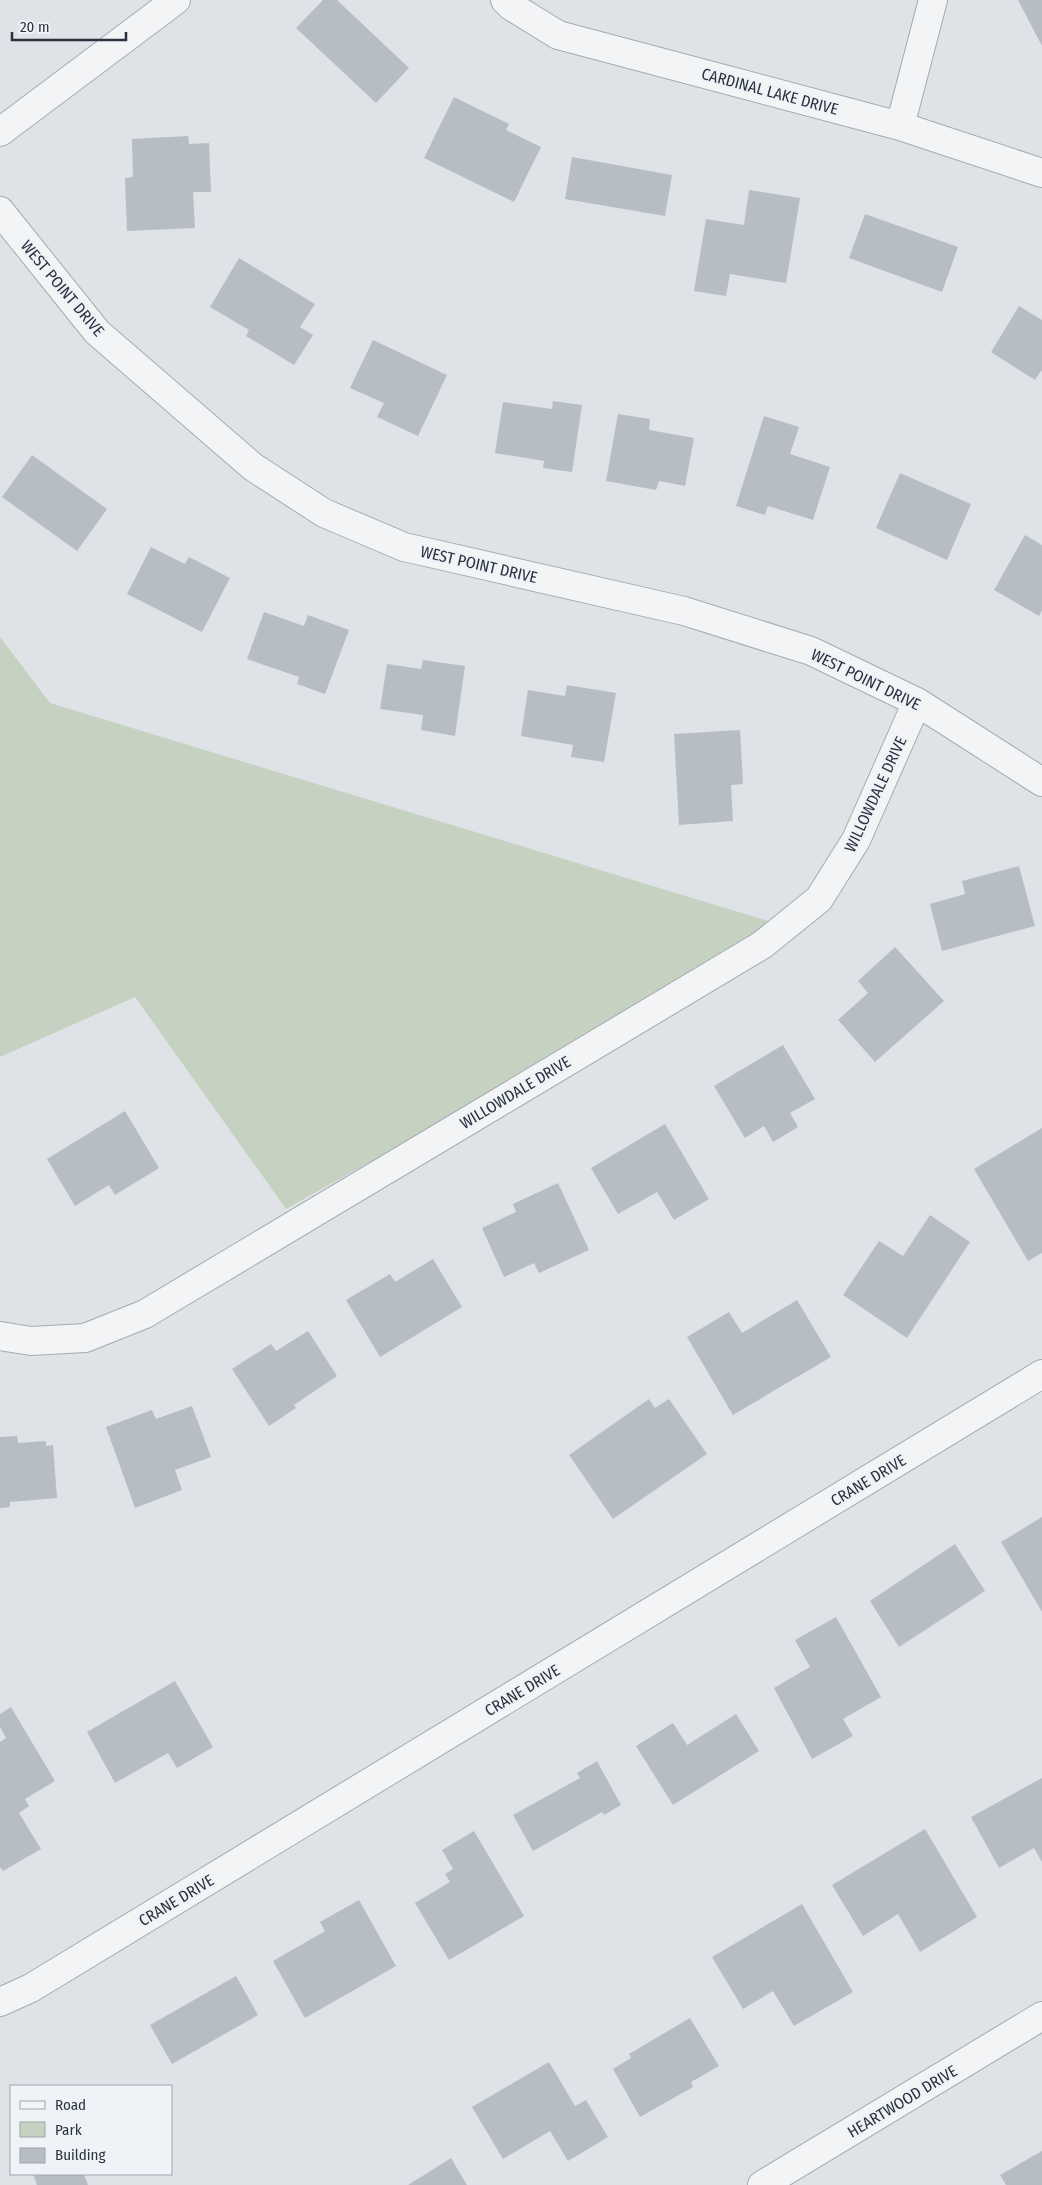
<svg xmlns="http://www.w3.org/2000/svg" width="1042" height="2185" viewBox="0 0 1042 2185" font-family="'Fira Sans Condensed',sans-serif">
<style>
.green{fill:#c6d2c1}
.building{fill:#b7bdc5}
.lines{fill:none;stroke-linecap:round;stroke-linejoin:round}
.minor-casing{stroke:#a5aab2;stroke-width:30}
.minor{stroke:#f2f4f6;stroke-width:28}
.labels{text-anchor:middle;stroke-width:4.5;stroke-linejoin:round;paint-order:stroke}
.street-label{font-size:16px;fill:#29323f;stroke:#eff2f6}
</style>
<rect width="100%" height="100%" fill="#dfe3e8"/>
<path class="green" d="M 0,637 L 50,703 L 788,927 L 286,1209 L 135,997 L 0,1057 Z"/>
<path class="building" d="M 323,0 L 337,0 L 409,68 L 376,103 L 296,28 Z
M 1018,0 L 1042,0 L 1042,46 Z
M 454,97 L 509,124 L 506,130 L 541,147 L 514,202 L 424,158 Z
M 188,136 L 189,144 L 209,143 L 211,192 L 193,192 L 195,228 L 127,231 L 125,178 L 133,177 L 132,139 Z
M 572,157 L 672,175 L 665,216 L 565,199 Z
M 749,190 L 800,198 L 786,283 L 730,274 L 726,296 L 694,291 L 706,219 L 744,225 Z
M 865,214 L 958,247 L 942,292 L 849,258 Z
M 239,258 L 315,304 L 300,327 L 313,335 L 294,365 L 246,336 L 249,330 L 210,307 Z
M 1019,306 L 1042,320 L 1042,372 L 1041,371 L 1035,380 L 991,352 Z
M 373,340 L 447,375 L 418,436 L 377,417 L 384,403 L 350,388 Z
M 553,401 L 582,405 L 572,472 L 543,468 L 544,461 L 495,453 L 503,402 L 552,409 Z
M 618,414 L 650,419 L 649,430 L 694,438 L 685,486 L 659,481 L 656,490 L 606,481 Z
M 764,416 L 799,427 L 790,454 L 830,467 L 813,520 L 768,506 L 765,515 L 736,506 Z
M 32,455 L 107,509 L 77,551 L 2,497 Z
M 900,473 L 971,504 L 947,560 L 876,528 Z
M 1025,535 L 1042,545 L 1042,610 L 1039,616 L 994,590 Z
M 151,547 L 185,564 L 189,557 L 230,578 L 202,632 L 127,594 Z
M 264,612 L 304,626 L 308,615 L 349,630 L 325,694 L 297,684 L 299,677 L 247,659 Z
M 423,660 L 465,666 L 455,736 L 421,730 L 423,715 L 380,709 L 387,664 L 421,669 Z
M 567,685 L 616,693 L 604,762 L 571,757 L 573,745 L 521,736 L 528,690 L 565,696 Z
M 740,730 L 743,784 L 731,785 L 733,821 L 679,825 L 674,734 Z
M 1019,866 L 1035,926 L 942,951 L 930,904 L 965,894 L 962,881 Z
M 895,947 L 944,1001 L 875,1062 L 838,1020 L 868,993 L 858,981 Z
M 783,1045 L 815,1099 L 790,1113 L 798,1127 L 773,1142 L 764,1126 L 745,1138 L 714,1086 Z
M 125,1111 L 159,1168 L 115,1195 L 109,1185 L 75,1206 L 47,1159 Z
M 665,1124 L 709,1199 L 674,1220 L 657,1192 L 618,1214 L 591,1168 Z
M 1042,1128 L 1042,1253 L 1028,1261 L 974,1169 Z
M 558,1183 L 589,1250 L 539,1273 L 534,1263 L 504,1277 L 482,1228 L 516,1212 L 513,1204 Z
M 930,1215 L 970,1242 L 907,1338 L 843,1295 L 879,1241 L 903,1256 Z
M 433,1259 L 462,1307 L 380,1357 L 346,1300 L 390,1274 L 395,1282 Z
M 797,1300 L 831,1357 L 733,1415 L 687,1337 L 729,1312 L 742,1333 Z
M 308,1331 L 337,1376 L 294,1405 L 296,1408 L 269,1426 L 232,1369 L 271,1344 L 276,1351 Z
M 649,1399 L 655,1408 L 669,1399 L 707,1454 L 613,1519 L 569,1455 Z
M 192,1406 L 211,1457 L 175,1470 L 182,1490 L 135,1508 L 106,1427 L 152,1410 L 156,1419 Z
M 17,1436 L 18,1443 L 46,1441 L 46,1446 L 53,1445 L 57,1498 L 10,1502 L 10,1507 L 0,1508 L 0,1437 Z
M 1042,1517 L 1042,1612 L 1001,1542 Z
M 955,1544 L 985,1591 L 899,1647 L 870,1601 Z
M 836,1617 L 881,1697 L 843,1719 L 853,1736 L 812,1759 L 774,1688 L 810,1667 L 795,1640 Z
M 175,1681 L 213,1747 L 177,1768 L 168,1753 L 115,1783 L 87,1732 Z
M 11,1707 L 55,1781 L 25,1799 L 29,1806 L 19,1813 L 41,1849 L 3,1871 L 0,1867 L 0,1742 L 6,1738 L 0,1727 L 0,1714 Z
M 736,1714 L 759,1751 L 673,1805 L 636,1746 L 673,1723 L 687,1745 Z
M 597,1761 L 621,1805 L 604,1815 L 602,1812 L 533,1851 L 513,1815 L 580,1778 L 577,1773 Z
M 1042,1778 L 1042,1862 L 1034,1848 L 999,1868 L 971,1817 Z
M 925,1829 L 977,1917 L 920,1952 L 898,1914 L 863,1936 L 832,1885 Z
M 474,1831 L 524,1916 L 449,1960 L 415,1903 L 450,1882 L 445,1874 L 453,1869 L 442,1850 Z
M 359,1900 L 396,1966 L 305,2018 L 273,1961 L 325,1931 L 320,1922 Z
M 802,1904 L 853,1992 L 794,2026 L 773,1991 L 743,2009 L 712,1957 Z
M 236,1976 L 258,2015 L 172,2064 L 150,2025 Z
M 690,2018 L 719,2066 L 691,2082 L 693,2087 L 640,2117 L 613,2069 L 631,2058 L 629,2054 Z
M 549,2062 L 575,2106 L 586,2100 L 608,2137 L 568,2161 L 550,2131 L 503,2159 L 472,2107 Z
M 1042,2151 L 1042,2185 L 1006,2185 L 1000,2175 Z
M 451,2158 L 467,2185 L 408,2185 Z
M 33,2174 L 84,2174 L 88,2185 L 37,2185 Z"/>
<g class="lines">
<g class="minor-casing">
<path id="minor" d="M 505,0 L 511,6 L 558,35 L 900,126 L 1042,173
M 900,126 L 933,0
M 0,132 L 176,0
M 0,211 L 97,332 L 253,467 L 324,513 L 404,547 L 684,611 L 811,651 L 917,702 L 1042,782
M 0,1336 L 31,1341 L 85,1338 L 145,1314 L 762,945 L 819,899 L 856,840 L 917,702
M 0,2002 L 31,1988 L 1042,1374
M 762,2185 L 1042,2016"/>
</g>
<use href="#minor" class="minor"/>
</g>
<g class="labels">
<g class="street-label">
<text transform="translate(770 91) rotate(15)" y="6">CARDINAL LAKE DRIVE</text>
<text transform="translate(63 288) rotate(50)" y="6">WEST POINT DRIVE</text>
<text transform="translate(479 564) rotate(13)" y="6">WEST POINT DRIVE</text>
<text transform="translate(866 679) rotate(26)" y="6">WEST POINT DRIVE</text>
<text transform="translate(875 794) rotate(-65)" y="6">WILLOWDALE DRIVE</text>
<text transform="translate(515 1092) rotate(-31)" y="6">WILLOWDALE DRIVE</text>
<text transform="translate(868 1480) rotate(-31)" y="6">CRANE DRIVE</text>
<text transform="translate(522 1690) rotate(-31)" y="6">CRANE DRIVE</text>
<text transform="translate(176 1900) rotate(-31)" y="6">CRANE DRIVE</text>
<text transform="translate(902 2101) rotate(-31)" y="6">HEARTWOOD DRIVE</text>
</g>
</g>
<rect x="10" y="2085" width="162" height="90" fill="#eff2f6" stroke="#a0a5ad"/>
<rect x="20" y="2101" width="25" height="8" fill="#f2f4f6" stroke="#a0a5ad"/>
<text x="55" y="2110" font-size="15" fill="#29323f">Road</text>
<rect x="20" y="2122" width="25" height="15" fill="#c6d2c1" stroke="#a0a5ad"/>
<text x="55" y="2135" font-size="15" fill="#29323f">Park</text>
<rect x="20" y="2148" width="25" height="15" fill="#b7bdc5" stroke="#a0a5ad"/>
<text x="55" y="2160" font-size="15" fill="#29323f">Building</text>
<path d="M12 32v8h114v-8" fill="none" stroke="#29323f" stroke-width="2.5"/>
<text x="20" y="32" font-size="15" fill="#29323f" stroke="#eff2f6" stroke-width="4" paint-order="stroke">20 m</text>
</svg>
